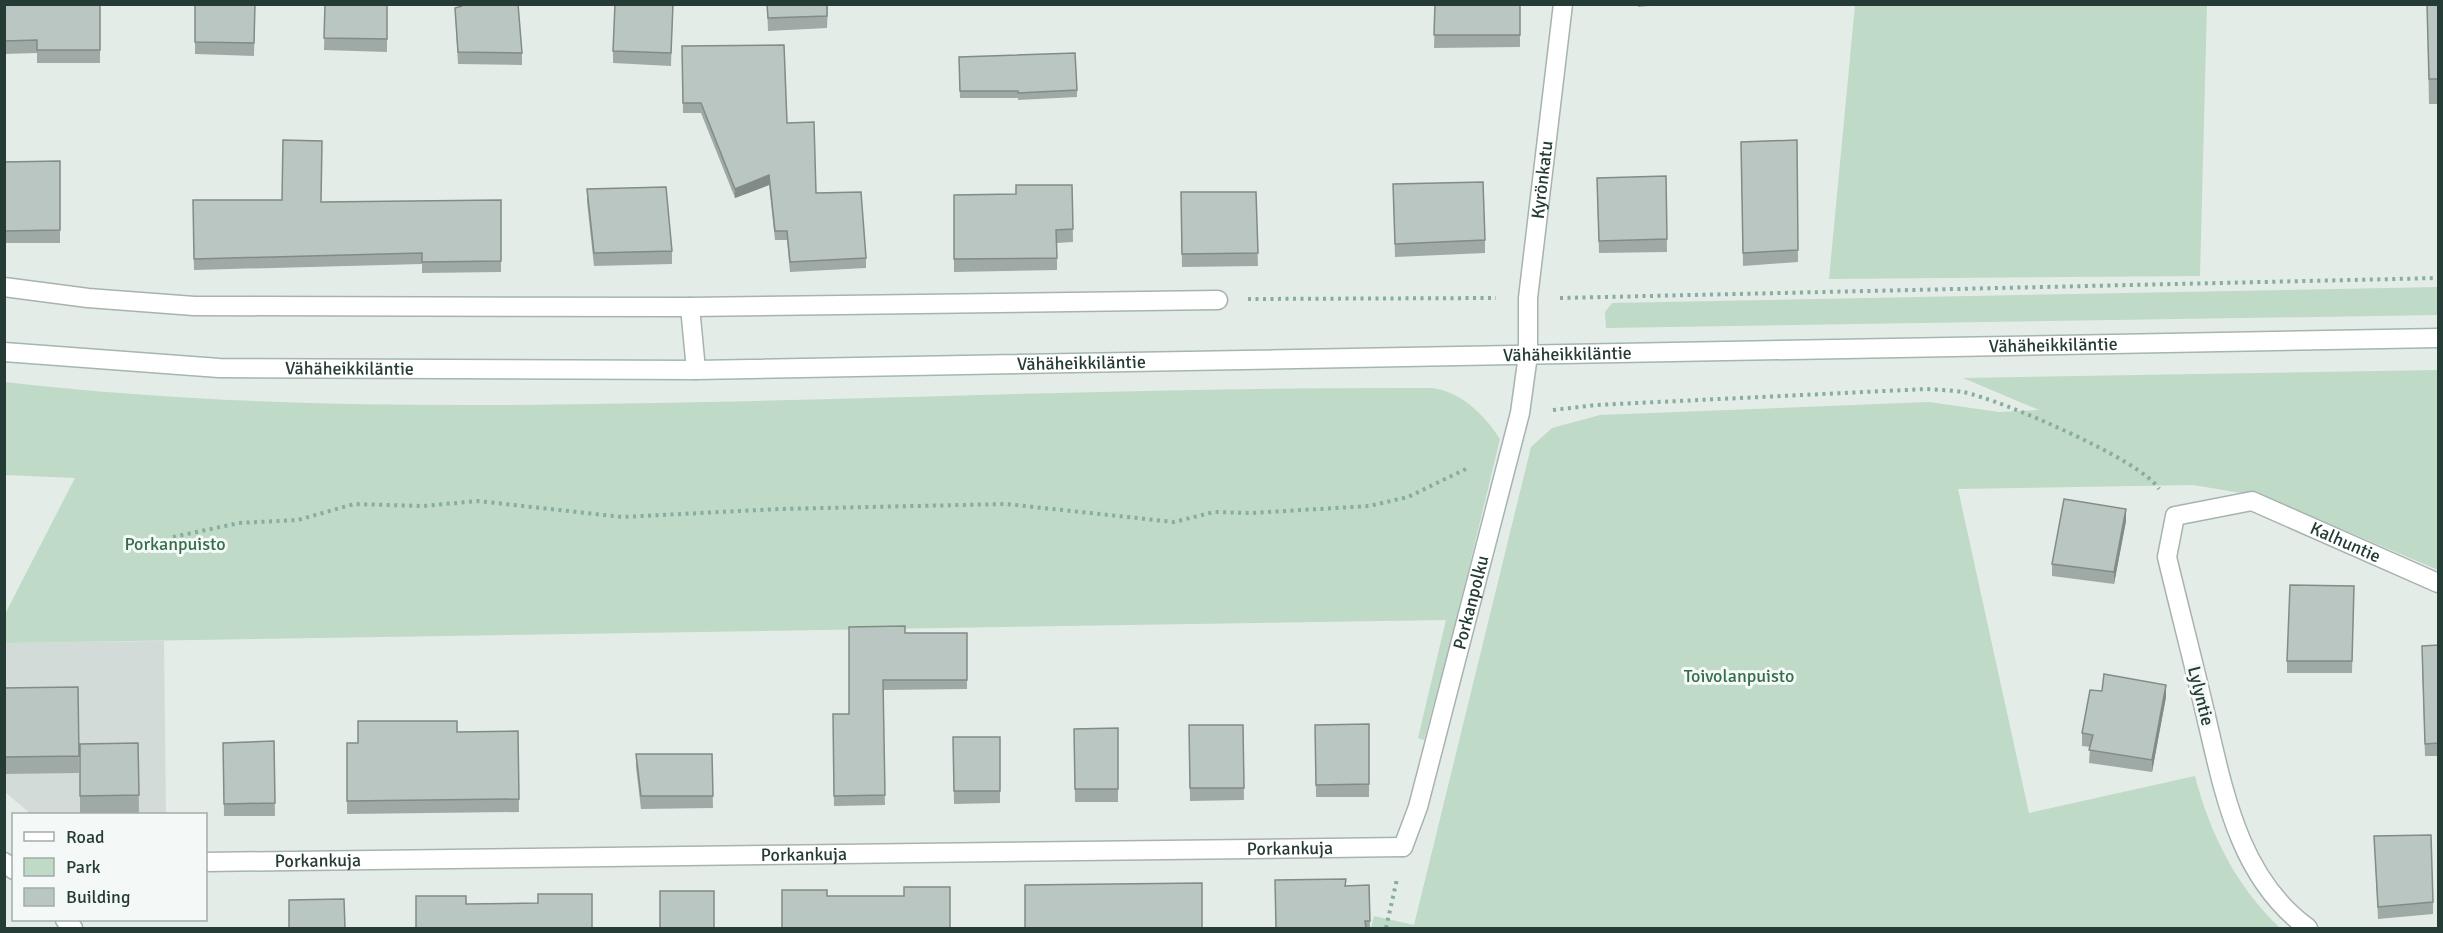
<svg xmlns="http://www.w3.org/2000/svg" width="2443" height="933" viewBox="0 0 2443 933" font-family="Signika,sans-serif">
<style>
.built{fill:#d2dbd7}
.green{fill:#bfdac6}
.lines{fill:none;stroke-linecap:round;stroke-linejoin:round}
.lane-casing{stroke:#a7b3af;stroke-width:21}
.street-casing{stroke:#a7b3af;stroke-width:21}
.secondary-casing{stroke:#a3b6af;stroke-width:21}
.path{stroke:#87aca0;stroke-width:4;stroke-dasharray:3 4.5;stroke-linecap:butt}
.lane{stroke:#fff;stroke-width:18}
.street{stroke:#fff;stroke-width:18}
.secondary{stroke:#fff;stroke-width:18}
.wall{fill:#9faaa6}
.shaded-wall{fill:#828b87}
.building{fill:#b9c6c1;stroke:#828b87;stroke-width:1.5}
.labels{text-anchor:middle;stroke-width:6;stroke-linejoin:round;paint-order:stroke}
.street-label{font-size:18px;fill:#253b35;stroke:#f4f8f6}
.park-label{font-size:18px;fill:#336e49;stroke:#f4f8f6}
</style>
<rect width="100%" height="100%" fill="#e4ece8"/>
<path class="built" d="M 164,641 L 166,814 L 31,814 L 5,792 L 5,643 Z"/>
<path class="green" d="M 1855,5 L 2207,5 L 2200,276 L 1829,279 Z
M 2438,287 L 2438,315 L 1606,328 L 1605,312 L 1612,303 Z
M 2438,370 L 2438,570 L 2266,497 L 2193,485 L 1958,489 L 2029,813 L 2195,776 C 2210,834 2236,886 2280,928 L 1371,928 L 1374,916 L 1414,925 L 1531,447 L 1552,428 L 1600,415 L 1929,402 L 1999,412 L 2039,410 L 1963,378 Z
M 5,382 C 238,409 472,407 707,402 C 948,397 1190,387 1431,388 C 1459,390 1485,415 1500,439 L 1456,621 L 1424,740 L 1418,738 L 1446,620 L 5,643 L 4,616 L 75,478 L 5,475 Z"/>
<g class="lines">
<g class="lane-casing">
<g id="lane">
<path id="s1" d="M 1403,847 L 1418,807 L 1520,413 L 1528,355"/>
</g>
</g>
<g class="street-casing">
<g id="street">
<path d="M 4,287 L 88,298 L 194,306 L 690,307 L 1218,300"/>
<path d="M 690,307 L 696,370"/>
<path id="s2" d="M 1528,355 L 1528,298 L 1563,4"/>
<path d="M 4,862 L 14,870"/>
<path id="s3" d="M 206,862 L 1403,847"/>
<path d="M 65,920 L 73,928"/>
<path id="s4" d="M 2308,928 C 2237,877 2223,787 2204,708 C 2192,657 2179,607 2167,557 L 2175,516 L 2252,501 L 2438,583"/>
</g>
</g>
<g class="secondary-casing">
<g id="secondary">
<path id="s5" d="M 4,352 L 219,368 L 696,370 L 2438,338"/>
</g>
</g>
<path class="path" d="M 1560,298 L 2438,278
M 1248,299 L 1496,298
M 1553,410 L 1596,405 L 1926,389 C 1938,390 1951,390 1963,392 C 1999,399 2142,460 2159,489
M 173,537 L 239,523 L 298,520 L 354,504 L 423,506 L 478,501 L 622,517 L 779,509 L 1006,504 L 1174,522 L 1214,512 L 1252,513 L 1369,506 L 1408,497 L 1470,467
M 1386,928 L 1397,879"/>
<use href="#lane" class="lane"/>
<use href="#street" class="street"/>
<use href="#secondary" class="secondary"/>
</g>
<path class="wall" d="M 4,4 L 100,4 L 100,63 L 37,63 L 37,53 L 4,54 Z
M 195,4 L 255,4 L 254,56 L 195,54 Z
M 325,4 L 387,4 L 387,52 L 324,50 Z
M 673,4 L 671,66 L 613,63 L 613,51 Z
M 767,4 L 828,4 L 827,28 L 768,31 Z
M 1435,4 L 1520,4 L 1520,47 L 1434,48 Z
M 1638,4 L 1670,4 L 1638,7 Z
M 2427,4 L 2439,4 L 2439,104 L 2429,104 Z
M 455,8 L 522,53 L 522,65 L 458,64 Z
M 682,46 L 787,123 L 816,193 L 866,258 L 866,268 L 790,272 L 787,240 L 775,240 L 769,185 L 735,198 L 701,113 L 683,113 Z
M 959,57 L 1077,90 L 1077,97 L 1018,100 L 1018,98 L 960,98 Z
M 1797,140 L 1798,262 L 1743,266 L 1741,142 Z
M 60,161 L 60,243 L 4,243 L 4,162 Z
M 1666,176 L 1667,252 L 1599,253 L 1597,191 Z
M 1393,184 L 1485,240 L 1485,253 L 1395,257 Z
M 1072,185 L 1073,242 L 1057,243 L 1057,270 L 954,272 L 954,195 L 1016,194 Z
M 587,189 L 672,251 L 672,264 L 594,266 L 587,202 Z
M 1181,192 L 1256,192 L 1258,266 L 1182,267 Z
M 193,200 L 321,202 L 501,200 L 501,272 L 422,273 L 422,264 L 194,270 Z
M 2126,521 L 2114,584 L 2052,576 L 2052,564 Z
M 2354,586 L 2352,673 L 2287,673 L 2287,661 Z
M 905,633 L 967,633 L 967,689 L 883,690 L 885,805 L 834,806 L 833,714 L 849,714 Z
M 2439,645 L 2439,756 L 2425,756 L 2422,658 Z
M 78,687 L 79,773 L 4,774 L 4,688 Z
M 2166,697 L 2152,772 L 2089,763 L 2090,747 L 2082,746 L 2082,733 Z
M 1369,724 L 1369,797 L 1316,797 L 1315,725 Z
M 1189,725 L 1243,725 L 1244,800 L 1190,801 Z
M 1118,728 L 1118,802 L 1075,802 L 1074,729 Z
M 518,731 L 519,812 L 347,814 L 347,743 L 358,743 L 457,732 Z
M 953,737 L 1000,737 L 1000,803 L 954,804 Z
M 274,741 L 275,816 L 224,816 L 223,743 Z
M 138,743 L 139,813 L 80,814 L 80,744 Z
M 636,754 L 712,754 L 713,808 L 641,809 L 636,767 Z
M 2374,836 L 2433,902 L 2433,914 L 2378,919 Z
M 1369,885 L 1370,928 L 1276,928 L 1345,886 Z"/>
<path class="shaded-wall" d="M 769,175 L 769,185 L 735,198 L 735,189 Z
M 2126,509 L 2126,521 L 2114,584 L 2114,572 Z
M 2166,685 L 2166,697 L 2152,772 L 2152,760 Z"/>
<path class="building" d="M 4,4 L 100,4 L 100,50 L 37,50 L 37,40 L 4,41 Z
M 195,4 L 255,4 L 254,43 L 195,42 Z
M 325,4 L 387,4 L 387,39 L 324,38 Z
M 462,4 L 518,4 L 522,53 L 458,52 L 455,8 L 462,6 Z
M 615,4 L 673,4 L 671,53 L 613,51 Z
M 767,4 L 827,4 L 827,16 L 768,18 Z
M 1435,4 L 1520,4 L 1520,35 L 1434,35 Z
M 2427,4 L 2439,4 L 2439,79 L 2429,79 Z
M 784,45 L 787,123 L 814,122 L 816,193 L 861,192 L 866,258 L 790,262 L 787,231 L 775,231 L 769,175 L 735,189 L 701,103 L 683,103 L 682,46 Z
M 1075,53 L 1077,90 L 1018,93 L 1018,91 L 960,91 L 959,57 Z
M 283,140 L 322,141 L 321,202 L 501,200 L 501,261 L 422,262 L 422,253 L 194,259 L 193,200 L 282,200 Z
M 1797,140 L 1798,250 L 1743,253 L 1741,142 Z
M 60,161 L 60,230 L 4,231 L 4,162 Z
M 1666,176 L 1667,239 L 1599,241 L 1597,178 Z
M 1483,182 L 1485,240 L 1395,244 L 1393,184 Z
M 1016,185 L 1072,185 L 1073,229 L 1056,230 L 1057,258 L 954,259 L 954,195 L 1016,194 Z
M 666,187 L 672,251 L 594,253 L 587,189 Z
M 1181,192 L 1256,192 L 1258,253 L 1182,254 Z
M 2064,499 L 2126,509 L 2114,572 L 2052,564 Z
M 2290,585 L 2354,586 L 2352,661 L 2287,661 Z
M 905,626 L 905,633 L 967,633 L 967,680 L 883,680 L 885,795 L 834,796 L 833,714 L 849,714 L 849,627 Z
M 2439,645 L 2439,743 L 2425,744 L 2422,646 Z
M 2104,674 L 2166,685 L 2152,760 L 2089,750 L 2093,735 L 2082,733 L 2090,690 L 2102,691 Z
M 78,687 L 79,756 L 4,757 L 4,688 Z
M 358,721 L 457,721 L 457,732 L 518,731 L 519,799 L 347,801 L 347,743 L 358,743 Z
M 1369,724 L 1369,784 L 1316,785 L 1315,725 Z
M 1189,725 L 1243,725 L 1244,788 L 1190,788 Z
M 1118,728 L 1118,789 L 1075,789 L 1074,729 Z
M 953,737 L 1000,737 L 1000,791 L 954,791 Z
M 274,741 L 275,803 L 224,804 L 223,743 Z
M 138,743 L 139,795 L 80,796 L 80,744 Z
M 636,754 L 712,754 L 713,796 L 641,796 Z
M 2431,835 L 2433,902 L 2378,907 L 2374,836 Z
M 1346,879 L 1345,886 L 1369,885 L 1370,921 L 1365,921 L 1366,928 L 1276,928 L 1275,880 Z
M 1202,883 L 1202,928 L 1025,928 L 1025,885 Z
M 904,887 L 950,887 L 950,928 L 782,928 L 782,890 L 827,890 L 827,896 L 904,896 Z
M 660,891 L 714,891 L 714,928 L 660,928 Z
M 538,894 L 592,894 L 592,928 L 416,928 L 416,896 L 466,896 L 466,904 L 538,903 Z
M 344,899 L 345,928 L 289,928 L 289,900 Z"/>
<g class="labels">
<g class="street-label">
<text dy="6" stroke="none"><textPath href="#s2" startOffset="176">Kyrönkatu</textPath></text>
<text dy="6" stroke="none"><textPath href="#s5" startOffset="2050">Vähäheikkiläntie</textPath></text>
<text dy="6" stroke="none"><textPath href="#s5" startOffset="1564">Vähäheikkiläntie</textPath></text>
<text dy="6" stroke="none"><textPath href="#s5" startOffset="1078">Vähäheikkiläntie</textPath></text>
<text dy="6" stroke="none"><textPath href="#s5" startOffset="346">Vähäheikkiläntie</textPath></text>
<text dy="6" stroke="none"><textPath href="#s4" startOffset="627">Kalhuntie</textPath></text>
<text dy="6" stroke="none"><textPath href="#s1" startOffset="254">Porkanpolku</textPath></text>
<text transform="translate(2201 696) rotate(76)" y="6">Lylyntie</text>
<text dy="6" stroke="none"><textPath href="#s3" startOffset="1084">Porkankuja</textPath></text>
<text dy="6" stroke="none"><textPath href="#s3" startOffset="598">Porkankuja</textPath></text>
<text dy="6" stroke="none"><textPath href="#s3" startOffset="112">Porkankuja</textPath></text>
</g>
<g class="park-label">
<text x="175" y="550">Porkanpuisto</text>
<text x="1739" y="682">Toivolanpuisto</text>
</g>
</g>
<rect width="2443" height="933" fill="none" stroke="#253b35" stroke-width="12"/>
<rect x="12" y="813" width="195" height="108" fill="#f4f8f6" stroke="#a1aca9" stroke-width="1.5"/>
<rect x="24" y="832" width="30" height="9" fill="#ffffff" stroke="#a1aca9" stroke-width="1.5"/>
<text x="66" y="843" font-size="18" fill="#253b35">Road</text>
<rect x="24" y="858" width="30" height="18" fill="#bfdac6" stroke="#a1aca9" stroke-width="1.5"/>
<text x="66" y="873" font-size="18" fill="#253b35">Park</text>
<rect x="24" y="888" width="30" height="18" fill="#b9c6c1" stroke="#a1aca9" stroke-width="1.5"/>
<text x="66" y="903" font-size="18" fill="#253b35">Building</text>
</svg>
